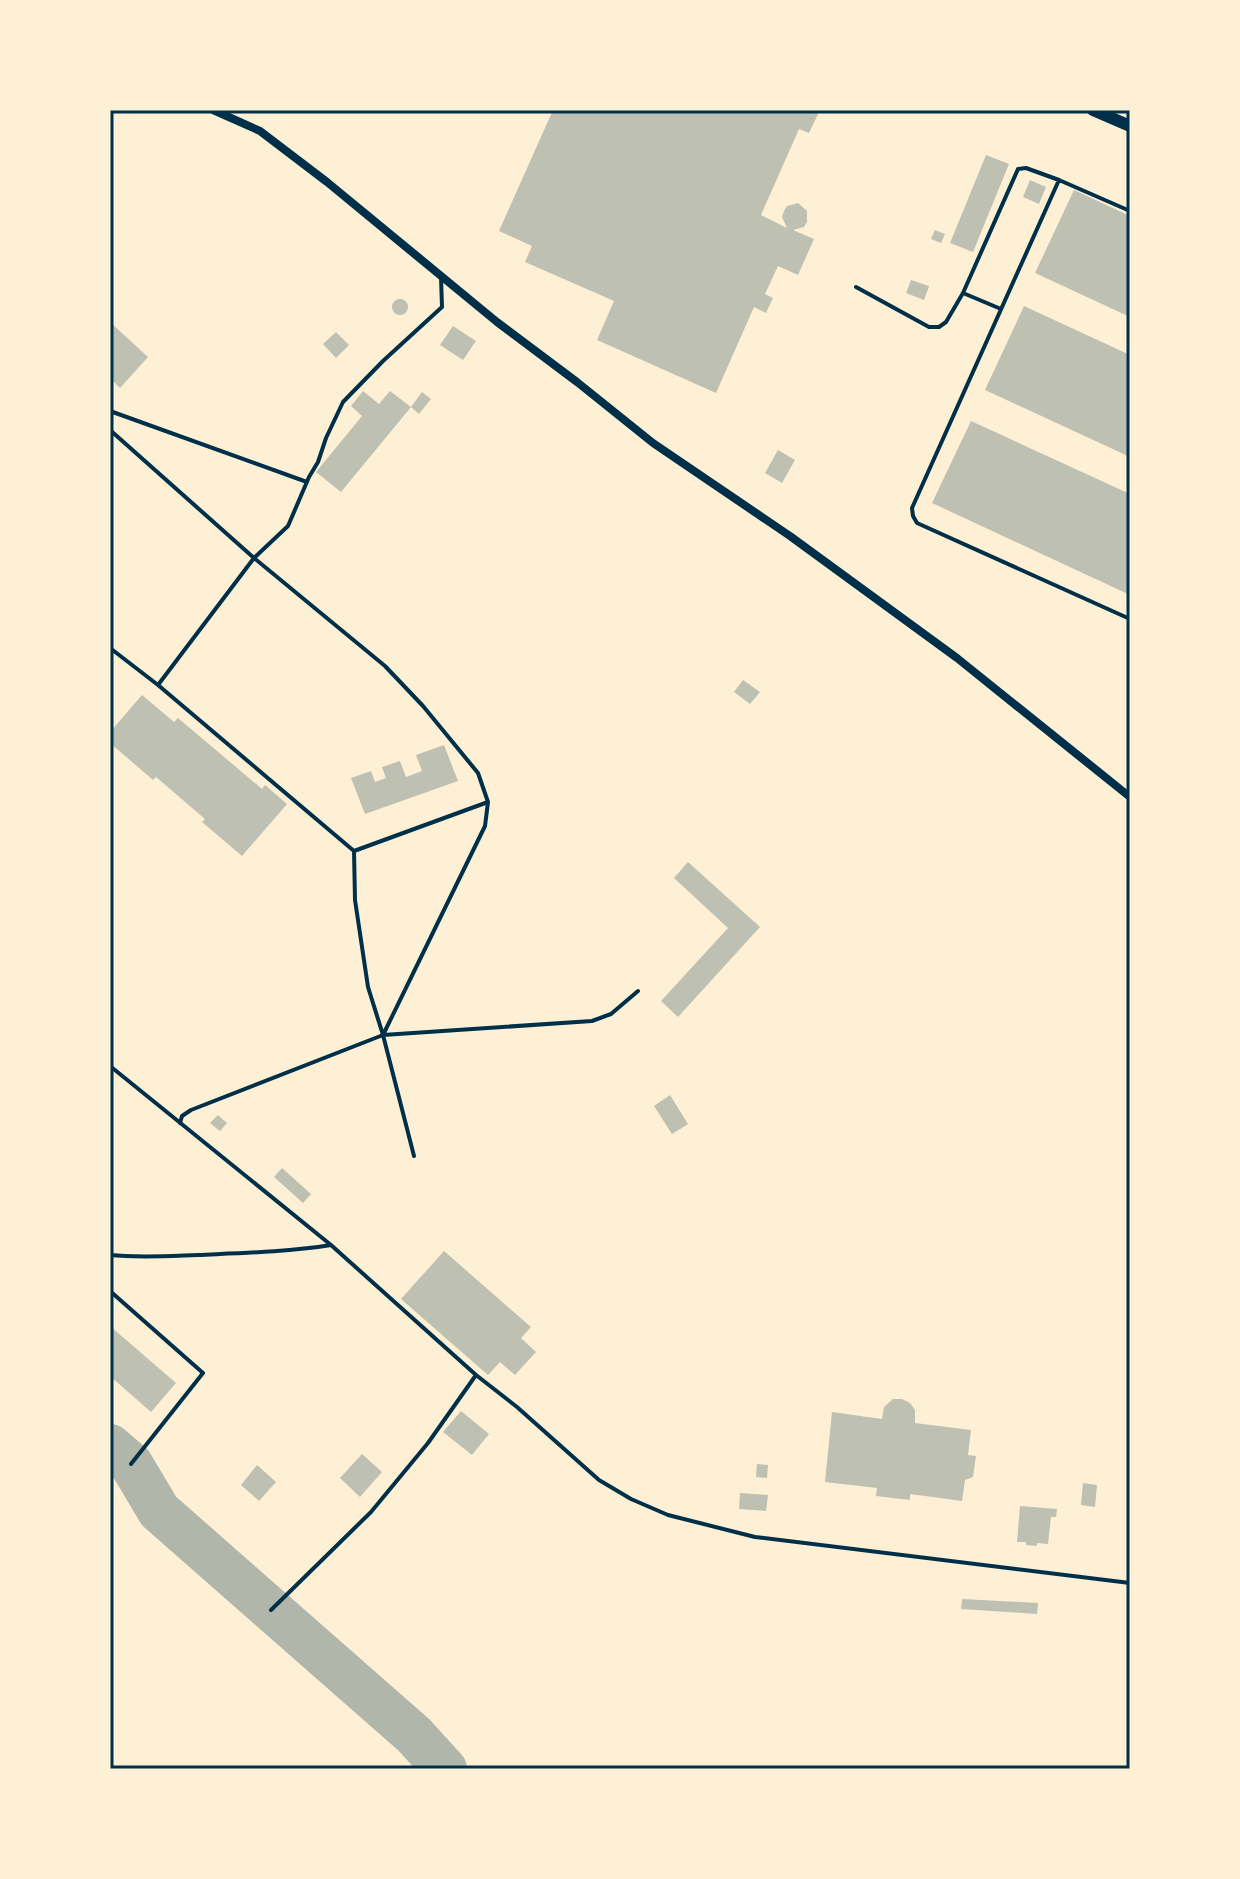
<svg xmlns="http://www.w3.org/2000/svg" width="1240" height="1879" viewBox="0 0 1240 1879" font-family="'Work Sans',sans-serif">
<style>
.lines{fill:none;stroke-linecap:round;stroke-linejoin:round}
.taxiway{stroke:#b1b6ab;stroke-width:44}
.building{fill:#bec0b2}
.service{stroke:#003049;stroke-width:4}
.minor{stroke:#003049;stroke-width:8}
.primary{stroke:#003049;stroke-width:12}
.neatline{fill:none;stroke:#003049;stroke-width:3}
</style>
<rect width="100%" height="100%" fill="#fdf0d5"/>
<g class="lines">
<path class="taxiway" d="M 110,1446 L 131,1464 L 159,1511 L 414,1735 L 445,1769"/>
</g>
<path class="building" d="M 553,110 L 820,110 L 809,133 L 799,129 L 761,215 L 787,228 L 782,217 L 784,211 L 787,206 L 798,203 L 807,211 L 807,222 L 804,227 L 793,230 L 814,239 L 798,275 L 778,266 L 765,294 L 773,298 L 766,313 L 754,307 L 716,393 L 597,340 L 614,301 L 525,262 L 532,246 L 499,231 Z
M 986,155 L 1009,164 L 973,252 L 950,243 Z
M 1030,180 L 1046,187 L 1039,204 L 1023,197 Z
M 1074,190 L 1130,216 L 1130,317 L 1035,273 Z
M 935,230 L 945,234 L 941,243 L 931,239 Z
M 911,280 L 929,286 L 924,300 L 906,293 Z
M392 307a8 8 0 1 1 16 0a8 8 0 1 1-16 0Z
M 1024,306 L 1130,355 L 1130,457 L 985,390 Z
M 110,322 L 148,357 L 120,388 L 110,378 Z
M 453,326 L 476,341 L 463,360 L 440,345 Z
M 336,332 L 349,345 L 336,358 L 323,344 Z
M 363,391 L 379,404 L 390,391 L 411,407 L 422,392 L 431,399 L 419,414 L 411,407 L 341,492 L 316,472 L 362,416 L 351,406 Z
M 971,421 L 1130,494 L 1130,595 L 932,503 Z
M 778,450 L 795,460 L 782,483 L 765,473 Z
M 743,680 L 760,692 L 750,704 L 734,692 Z
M 142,695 L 174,722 L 178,718 L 262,789 L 265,785 L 287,804 L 242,856 L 202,822 L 205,819 L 156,777 L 153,780 L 110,743 L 110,732 Z
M 444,745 L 458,781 L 365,814 L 351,778 L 371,771 L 375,782 L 386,778 L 382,767 L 400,761 L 406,777 L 422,771 L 416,755 Z
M 688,862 L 760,927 L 678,1017 L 661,1001 L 728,928 L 674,878 Z
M 670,1095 L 688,1124 L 672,1134 L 654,1106 Z
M 218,1115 L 227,1123 L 220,1131 L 210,1123 Z
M 282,1168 L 311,1194 L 303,1203 L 274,1177 Z
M 444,1251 L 531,1327 L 521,1338 L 536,1352 L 515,1375 L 500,1362 L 488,1375 L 401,1299 Z
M 110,1326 L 176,1383 L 151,1412 L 110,1376 Z
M 893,1399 L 902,1399 L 910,1403 L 915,1410 L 915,1423 L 971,1430 L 968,1455 L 976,1456 L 973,1477 L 965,1480 L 962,1501 L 910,1494 L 910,1500 L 876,1496 L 877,1488 L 825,1482 L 832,1412 L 882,1419 L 884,1407 Z
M 461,1411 L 489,1434 L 472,1455 L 443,1432 Z
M 362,1454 L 382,1472 L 360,1497 L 340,1478 Z
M 757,1464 L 768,1465 L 767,1478 L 756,1477 Z
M 257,1465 L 276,1482 L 259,1501 L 241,1485 Z
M 1083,1483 L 1097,1485 L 1095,1507 L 1081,1505 Z
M 740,1493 L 768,1495 L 766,1511 L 739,1509 Z
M 1020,1506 L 1057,1509 L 1056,1517 L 1051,1517 L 1048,1544 L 1037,1543 L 1037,1546 L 1026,1545 L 1026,1542 L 1017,1542 Z
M 962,1599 L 1038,1603 L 1037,1614 L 961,1609 Z"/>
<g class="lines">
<path class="service" d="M 1130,211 L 1059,180 L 912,508 L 913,516 L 917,523 L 1130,619
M 856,287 L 929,327 L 939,327 L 946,322 L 963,293 L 1018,169 L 1026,168 L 1059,180
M 963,293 L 1001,309
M 110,411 L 307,482
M 110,430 L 254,558 L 385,666 L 423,706 L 478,773 L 488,802 L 485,826 L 383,1035
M 110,648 L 158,685 L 354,851 L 355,900 L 368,987 L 383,1035 L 414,1156
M 158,685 L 254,558 L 288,526 L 309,477 L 318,462 L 326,438 L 343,402 L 383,361 L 442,307 L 441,277
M 354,851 L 488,802
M 110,1066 L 331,1245 L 476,1375 L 517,1407 L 599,1480 L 631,1499 L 668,1515 L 755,1537 L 1130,1583
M 180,1123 L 182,1116 L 191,1110 L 383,1035 L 592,1021 L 611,1014 L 638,991
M 110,1255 C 139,1258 169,1256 198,1255 C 243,1253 287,1252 331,1245
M 110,1291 L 203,1373 L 131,1464
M 271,1610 L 371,1512 L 428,1443 L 476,1375"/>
<path class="minor" d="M 213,110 L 260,131 L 327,182 L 497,322 L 577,382 L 653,443 L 790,536 L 957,658 L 1130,797"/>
<path class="primary" d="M 1093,110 L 1130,126"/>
</g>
<rect width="1240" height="1879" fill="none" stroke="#fdf0d5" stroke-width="224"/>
<rect x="112" y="112" width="1016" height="1655" class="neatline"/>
</svg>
